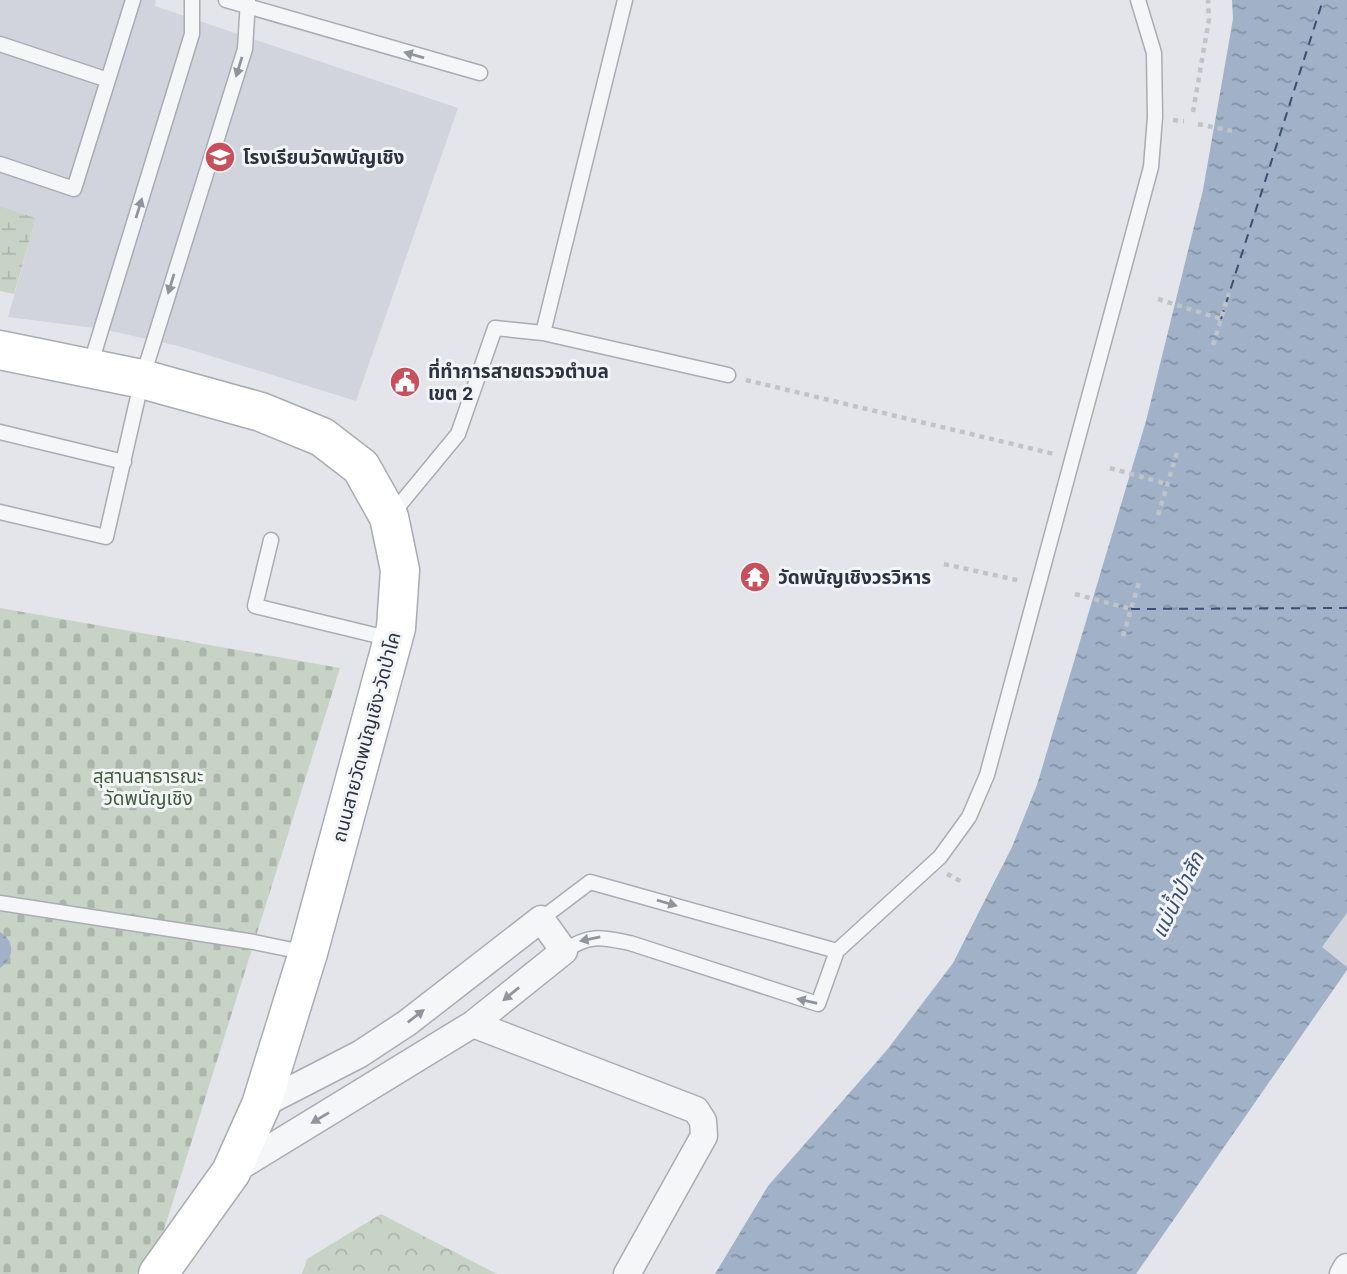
<svg xmlns="http://www.w3.org/2000/svg" width="1347" height="1274" viewBox="0 0 1347 1274" font-family="Roboto,'Noto Sans Thai',sans-serif">
<style>
.built{fill:#d1d4dc}
.forest{fill:url(#forest-crowns)}
.wetland{fill:url(#wetland-marsh)}
.cemetery{fill:url(#cemetery-stones)}
.water{fill:url(#water-ripples)}
.lines{fill:none;stroke-linecap:round;stroke-linejoin:round}
.ferry{stroke:#385073;stroke-width:2;stroke-dasharray:9 7;stroke-linecap:butt}
.service-casing{stroke:#a8acb4;stroke-width:17}
.minor-casing{stroke:#a8acb4;stroke-width:29}
.secondary-casing{stroke:#a8acb4;stroke-width:41}
.path{stroke:#c0c3c8;stroke-width:4.5;stroke-dasharray:5 5;stroke-linecap:butt}
.service{stroke:#f5f6f8;stroke-width:14}
.minor{stroke:#f5f6f8;stroke-width:26}
.secondary{stroke:#fff;stroke-width:38}
.oneway{fill:#90949c}
.labels{text-anchor:middle;stroke-width:6;stroke-linejoin:round;paint-order:stroke}
.poi-label{font-size:19px;font-weight:bold;fill:#2b3241;stroke:#f2f4f7;text-anchor:start}
.street-label{font-size:19px;fill:#2b3241;stroke:#f2f4f7}
.park-label{font-size:19px;fill:#3f5c3a;stroke:#f2f4f7}
.water-label{font-size:21px;font-style:italic;fill:#385073;stroke:#f2f4f7}
</style>
<defs>
<pattern id="forest-crowns" width="20" height="18" patternUnits="userSpaceOnUse" patternTransform="scale(1.75)"><rect width="20" height="18" fill="#c7d3c4"/><path d="M2 6a3 3 0 1 1 6 0M12 15a3 3 0 1 1 6 0" fill="none" stroke="#abb6aa"/></pattern>
<pattern id="wetland-marsh" width="20" height="14" patternUnits="userSpaceOnUse" patternTransform="scale(1.75)"><rect width="20" height="14" fill="#c7d3c4"/><path d="M1 5h8M5 5V1M11 12h8M15 12V8" fill="none" stroke="#abb6aa"/></pattern>
<pattern id="cemetery-stones" width="16" height="16" patternUnits="userSpaceOnUse" patternTransform="scale(1.75)"><rect width="16" height="16" fill="#c7d3c4"/><path d="M2 7V4a2 2 0 0 1 4 0v3zM10 15v-3a2 2 0 0 1 4 0v3z" fill="#abb6aa"/></pattern>
<pattern id="water-ripples" width="26" height="14" patternUnits="userSpaceOnUse" patternTransform="scale(1.75)"><rect width="26" height="14" fill="#a0b1c8"/><path d="M2 4q2-2 4 0t4 0M15 11q2-2 4 0t4 0" fill="none" stroke="#8391a4"/></pattern>
</defs>
<rect width="100%" height="100%" fill="#e3e5ea"/>
<path class="built" d="M 0,0 L 156,0 L 155,6 L 458,108 L 356,401 L 182,347 L 102,329 L 8,317 L 36,218 L 0,206 Z
M 1347,913 L 1347,967 L 1321,948 Z"/>
<path class="forest" d="M 381,1214 L 497,1274 L 302,1274 L 307,1259 Z"/>
<path class="wetland" d="M 0,206 L 36,218 L 14,294 L 0,291 Z"/>
<path class="cemetery" d="M 0,608 L 340,668 L 157,1252 L 136,1274 L 0,1274 Z"/>
<path class="water" d="M 1232,0 L 1347,0 L 1347,913 L 1322,947 L 1347,967 L 1347,970 L 1136,1274 L 715,1274 L 768,1186 L 887,1050 L 953,963 L 1012,847 L 1037,785 L 1146,421 L 1203,190 L 1233,19 Z
M 0,932 C 16,942 14,958 0,968 Z"/>
<g class="lines">
<path class="ferry" d="M 1221,319 L 1323,0
M 1131,609 L 1347,608"/>
<g class="service-casing">
<path id="service" d="M 226,0 L 480,73
M 0,44 L 108,80
M 0,164 L 74,189 L 133,0
M 543,333 L 728,375
M 90,366 L 192,34 L 192,0
M 0,432 L 124,462
M 0,512 L 106,537 L 142,379 L 245,49 L 248,0
M 392,514 L 458,434 L 495,328 L 543,333 L 625,0
M 271,540 L 255,606 L 391,639
M 0,903 L 254,942 L 307,953
M 541,919 L 590,882 L 837,951
M 564,951 C 590,934 600,937 630,943 L 818,1004 L 837,951 L 940,857 L 969,817 L 987,775 L 1151,167 L 1155,117 L 1154,53 L 1138,0"/>
</g>
<g class="minor-casing">
<path id="minor" d="M 473,1024 L 696,1110 L 703,1121 L 704,1136 L 627,1274
M 231,1172 L 473,1024 L 564,951 L 541,919 L 407,1023 L 360,1054 L 261,1105
M 1343,1274 L 1347,1267"/>
</g>
<g class="secondary-casing">
<path id="secondary" d="M 0,350 L 142,379 L 261,412 L 322,437 L 361,467 L 389,517 L 400,570 L 396,628 L 308,953 L 261,1105 L 231,1172 L 158,1274"/>
</g>
<path class="path" d="M 1193,112 L 1209,19 L 1208,0
M 1173,120 L 1184,121
M 1198,124 L 1232,131
M 1158,299 L 1221,319
M 1213,345 L 1229,293
M 746,380 L 1054,454
M 1110,468 L 1167,484
M 1158,515 L 1178,449
M 944,564 L 1021,581
M 1075,594 L 1131,609
M 1123,636 L 1139,582
M 947,874 L 962,882"/>
<use href="#service" class="service"/>
<use href="#minor" class="minor"/>
<use href="#secondary" class="secondary"/>
</g>
<defs><path id="oneway-solid" d="M-6-.8H1V-3.2L6.5 0L1 3.2V.8H-6Z" transform="scale(1.75)"/></defs>
<g class="oneway">
<use href="#oneway-solid" transform="translate(414 55) rotate(-164)"/>
<use href="#oneway-solid" transform="translate(239 67) rotate(107)"/>
<use href="#oneway-solid" transform="translate(139 208) rotate(-73)"/>
<use href="#oneway-solid" transform="translate(171 284) rotate(107)"/>
<use href="#oneway-solid" transform="translate(667 903) rotate(16)"/>
<use href="#oneway-solid" transform="translate(590 939) rotate(169)"/>
<use href="#oneway-solid" transform="translate(511 994) rotate(141)"/>
<use href="#oneway-solid" transform="translate(807 1001) rotate(-167)"/>
<use href="#oneway-solid" transform="translate(416 1016) rotate(-38)"/>
<use href="#oneway-solid" transform="translate(320 1118) rotate(149)"/>
</g>
<defs>
<g id="school-disc" transform="scale(1.575)"><circle r="9.5" fill="#c7505c" stroke="#f2f4f7"/><path d="M0-5L7-2L0 1L-7-2ZM-4 1L0 2.5L4 1V4Q0 6-4 4Z" fill="#fff"/></g>
<g id="civic-disc" transform="scale(1.575)"><circle r="9.5" fill="#c7505c" stroke="#f2f4f7"/><path d="M-.6-6.5H3V-4.5H.6V-3L4-1V1h2V6H-6V1h2V-1L-.6-3ZM-1.2 2.5V6h2.4V2.5Z" fill="#fff"/></g>
<g id="temple-disc" transform="scale(1.575)"><circle r="9.5" fill="#c7505c" stroke="#f2f4f7"/><path d="M0-6L5-2H3V0L6.5 2.5H4V6H1.5V3h-3V6H-4V2.5H-6.5L-3 0V-2H-5Z" fill="#fff"/></g>
</defs>
<g fill-rule="evenodd">
<use href="#school-disc" x="220" y="157"/>
<use href="#civic-disc" x="405" y="382"/>
<use href="#temple-disc" x="755" y="577"/>
</g>
<g class="labels">
<g class="poi-label">
<text x="243" y="164">โรงเรียนวัดพนัญเชิง</text>
<text x="428" y="378">ที่ทำการสายตรวจตำบล<tspan x="428" dy="22">เขต 2</tspan></text>
<text x="778" y="584">วัดพนัญเชิงวรวิหาร</text>
</g>
<g class="street-label">
<text transform="translate(366 737) rotate(-75)" y="7">ถนนสายวัดพนัญเชิง-วัดป่าโค</text>
</g>
<g class="park-label">
<text x="148" y="783">สุสานสาธารณะ<tspan x="148" dy="22">วัดพนัญเชิง</tspan></text>
</g>
<g class="water-label">
<text transform="translate(1178 895) rotate(-64)" y="7">แม่น้ำป่าสัก</text>
</g>
</g>
</svg>
